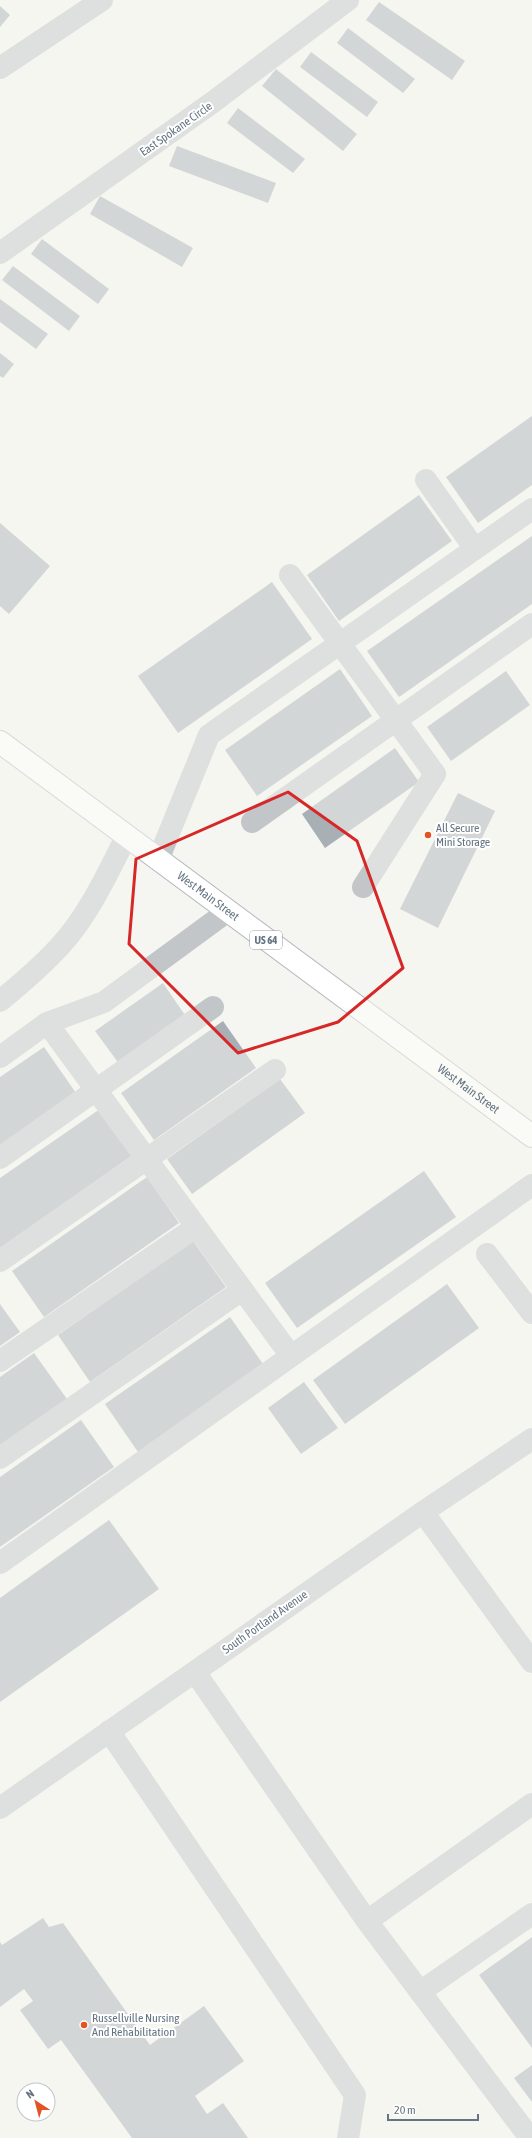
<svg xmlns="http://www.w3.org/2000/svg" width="532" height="2138" viewBox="0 0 532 2138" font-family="'Asap Condensed',sans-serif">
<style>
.building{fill:#a8b0b6}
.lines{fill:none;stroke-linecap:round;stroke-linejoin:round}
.major-casing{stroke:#b5b9bd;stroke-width:24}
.minor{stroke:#c2c6c9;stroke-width:22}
.major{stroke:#fff;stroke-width:22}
.marked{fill:none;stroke:#d62828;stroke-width:3;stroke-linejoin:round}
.poi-dot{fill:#e25424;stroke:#fff;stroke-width:1.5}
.labels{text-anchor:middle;stroke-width:4;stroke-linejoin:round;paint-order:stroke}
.shield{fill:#fff;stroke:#929ea8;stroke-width:1}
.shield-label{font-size:11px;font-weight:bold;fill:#647482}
.street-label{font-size:12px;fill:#647482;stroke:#fff}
.poi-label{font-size:12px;fill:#647482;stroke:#fff;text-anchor:start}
</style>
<rect width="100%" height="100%" fill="#f5f5f1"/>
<path class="building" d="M 379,2 L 465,61 L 452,80 L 366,20 Z
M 0,6 L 10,15 L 0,27 Z
M 348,28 L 415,79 L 403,93 L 337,43 Z
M 311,52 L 378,102 L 367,117 L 300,67 Z
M 276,69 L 357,134 L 343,151 L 262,86 Z
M 238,108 L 305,159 L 293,173 L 227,123 Z
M 177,146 L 276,183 L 268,203 L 169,166 Z
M 100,196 L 193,248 L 182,267 L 90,214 Z
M 42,239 L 109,289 L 98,304 L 31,254 Z
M 13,266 L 80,316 L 69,331 L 2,280 Z
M 0,299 L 48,334 L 36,349 L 0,322 Z
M 0,353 L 14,364 L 3,378 L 0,376 Z
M 532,416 L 532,485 L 478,523 L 446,477 Z
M 419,495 L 452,541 L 339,621 L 307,575 Z
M 0,523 L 50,566 L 9,614 L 0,606 Z
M 532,536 L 532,604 L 399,697 L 367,651 Z
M 272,582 L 312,639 L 178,733 L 138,676 Z
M 340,669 L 372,716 L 257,796 L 225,750 Z
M 506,671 L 530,705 L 451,761 L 427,727 Z
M 395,748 L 419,782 L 325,848 L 302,814 Z
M 458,793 L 495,811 L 438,928 L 400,909 Z
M 163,983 L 187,1018 L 120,1065 L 95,1031 Z
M 223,1021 L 256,1068 L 154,1140 L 121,1093 Z
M 44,1047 L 76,1093 L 0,1146 L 0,1077 Z
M 280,1079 L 305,1113 L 192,1194 L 167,1159 Z
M 100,1109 L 133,1155 L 0,1248 L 0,1178 Z
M 424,1171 L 456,1217 L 297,1328 L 265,1283 Z
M 147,1177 L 179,1223 L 44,1317 L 12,1271 Z
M 193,1241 L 226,1287 L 90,1382 L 58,1335 Z
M 447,1284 L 479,1328 L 345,1424 L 313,1380 Z
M 0,1304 L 20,1332 L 0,1346 Z
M 230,1317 L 263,1364 L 138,1452 L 105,1404 Z
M 34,1353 L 67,1399 L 0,1446 L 0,1377 Z
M 304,1382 L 338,1428 L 301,1454 L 268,1408 Z
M 81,1420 L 114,1467 L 0,1547 L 0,1477 Z
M 109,1520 L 159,1589 L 0,1702 L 0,1598 Z
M 43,1918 L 49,1927 L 63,1923 L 150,2045 L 204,2006 L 244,2061 L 195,2096 L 207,2114 L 223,2103 L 248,2138 L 132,2138 L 61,2040 L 48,2049 L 20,2010 L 33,2001 L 24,1989 L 0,2007 L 0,1942 L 2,1945 Z
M 532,1937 L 532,2048 L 479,1975 Z
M 532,2065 L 532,2102 L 514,2078 Z"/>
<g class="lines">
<g class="major-casing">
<g id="major">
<path id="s1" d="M 0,742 L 532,1136"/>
</g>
</g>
<path class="minor" d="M 0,68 L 102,0
M 0,253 L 213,102 L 348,0
M 426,480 L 475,549
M 290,575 L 435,774 L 363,887
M 252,822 L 532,624
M 158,860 L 209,735 L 532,509
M 0,1001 C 22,983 43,965 61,945 C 89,914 108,873 126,837
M 47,1023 L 291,1356
M 0,1057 L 47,1023 L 104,1002 L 228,911
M 0,1158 L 213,1007
M 487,1254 L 532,1313
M 0,1261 L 275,1070
M 0,1361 L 196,1227
M 0,1458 L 242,1290
M 423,1512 L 532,1662
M 0,1563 L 532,1185
M 195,1672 L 367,1921 L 530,2138
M 109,1731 L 355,2095 L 348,2138
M 0,1808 L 423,1512 L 532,1439
M 367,1921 L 532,1804
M 420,1992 L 532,1914"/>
<use href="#major" class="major"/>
</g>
<path d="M0 0H532V2138H0ZM 288,792 L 357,841 L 403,968 L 338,1022 L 238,1053 L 129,944 L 136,859 Z" fill="#f5f5f1" fill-opacity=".55" fill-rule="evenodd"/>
<path class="marked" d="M 288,792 L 357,841 L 403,968 L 338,1022 L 238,1053 L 129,944 L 136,859 Z"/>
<g class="poi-dot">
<circle cx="428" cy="835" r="4"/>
<circle cx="84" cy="2025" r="4"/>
</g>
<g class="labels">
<rect class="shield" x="250" y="931" width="32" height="18" rx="3"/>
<g class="shield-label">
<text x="266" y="944">US 64</text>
</g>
<g class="street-label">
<text transform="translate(176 129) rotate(-35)" y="4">East Spokane Circle</text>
<text dy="4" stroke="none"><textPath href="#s1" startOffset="259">West Main Street</textPath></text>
<text dy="4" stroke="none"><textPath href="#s1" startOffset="583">West Main Street</textPath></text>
<text transform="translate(265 1622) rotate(-35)" y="4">South Portland Avenue</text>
</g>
<g class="poi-label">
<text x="436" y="832">All Secure<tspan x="436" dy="14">Mini Storage</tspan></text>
<text x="92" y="2022">Russellville Nursing<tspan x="92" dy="14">And Rehabilitation</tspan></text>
</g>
</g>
<g transform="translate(36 2102) rotate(324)"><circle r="19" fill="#ffffff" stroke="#c1c7cd"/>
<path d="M0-3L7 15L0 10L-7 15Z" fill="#e25424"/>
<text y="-6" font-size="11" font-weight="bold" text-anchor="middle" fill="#647482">N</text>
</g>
<path d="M388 2114v6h90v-6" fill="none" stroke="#647482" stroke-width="2"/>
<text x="394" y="2114" font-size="12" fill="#647482" stroke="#ffffff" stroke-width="3" paint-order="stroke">20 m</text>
</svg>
